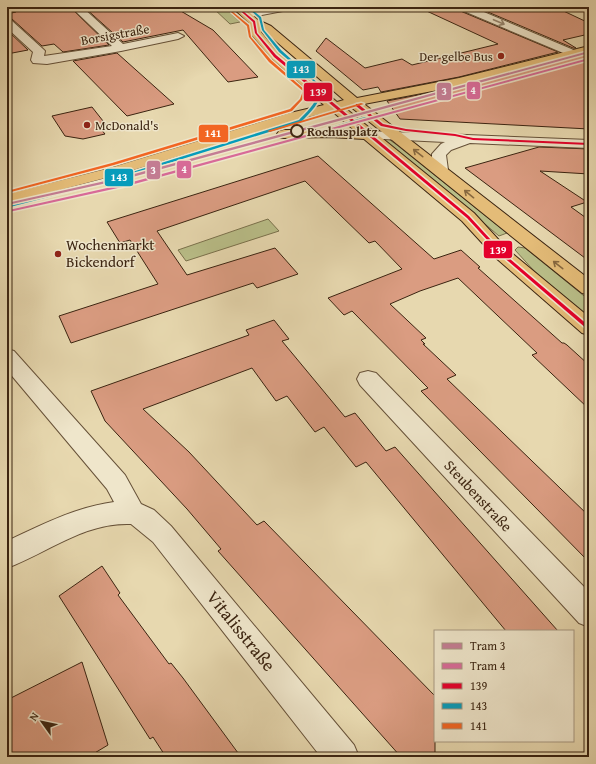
<svg xmlns="http://www.w3.org/2000/svg" width="596" height="764" viewBox="0 0 596 764" font-family="'Gentium Book Plus',serif">
<style>
.green{fill:#b9be88;stroke:#7a714c}
.building{fill:#da9c81;stroke:#3b2411}
.lines{fill:none;stroke-linecap:round;stroke-linejoin:round}
.minor-casing{stroke:#665138;stroke-width:2}
.major-casing{stroke:#3b2411;stroke-width:2}
.minor{fill:#efe6cb;fill-rule:evenodd}
.major{fill:#e4bc78;fill-rule:evenodd}
.bus-1-casing{stroke:#efe6cb;stroke-width:3}
.bus-2-casing{stroke:#efe6cb;stroke-width:3}
.bus-3-casing{stroke:#efe6cb;stroke-width:3}
.bus-1{fill:#e4002b;fill-rule:evenodd}
.bus-2{fill:#069cbb;fill-rule:evenodd}
.bus-3{fill:#f26522;fill-rule:evenodd}
.tram-1-casing{stroke:#efe6cb;stroke-width:3}
.tram-2-casing{stroke:#efe6cb;stroke-width:3}
.tram-1{fill:#c47d94;fill-rule:evenodd}
.tram-2{fill:#d86a98;fill-rule:evenodd}
.oneway{stroke:#95856e}
.oneway2{stroke:#87683f}
.poi-dot{fill:#8f2418;stroke:#efe6cb;stroke-width:1.5}
.stop-dot{fill:#efe6cb;stroke:#3b2411;stroke-width:2}
.labels{text-anchor:middle;stroke-width:3;stroke-linejoin:round;paint-order:stroke}
.far-street-label{font-size:13px;fill:#3b2411;stroke:#efe6cb}
.far-poi-label{font-size:13px;fill:#3b2411;stroke:#efe6cb;text-anchor:end}
.far-stop-label{font-size:13px;font-weight:bold;fill:#3b2411;stroke:#efe6cb;text-anchor:start}
.poi-label{font-size:15px;fill:#3b2411;stroke:#efe6cb;text-anchor:start}
.street-label{font-size:15px;fill:#3b2411;stroke:#efe6cb}
.near-street-label{font-size:18px;fill:#3b2411;stroke:#efe6cb}
.line-badge{stroke:#efe6cb;stroke-width:1.5}
.badge-label{font-size:11px;text-anchor:middle;font-weight:bold;fill:#fff}
</style>
<rect width="100%" height="100%" fill="#e7d8af"/>
<filter id="stains"><feTurbulence type="fractalNoise" baseFrequency=".005" numOctaves="4"/><feColorMatrix values="0 0 0 0 .2 0 0 0 0 .09 0 0 0 0 .02 0 0 0 .5 -.17"/></filter>
<radialGradient id="worn" r=".72"><stop offset=".6" stop-color="#630" stop-opacity="0"/><stop offset="1" stop-color="#630" stop-opacity=".3"/></radialGradient>
<path class="green" d="M 212,7 L 224,7 L 240,22 L 230,24 Z
M 387,138 L 397,145 L 507,233 L 499,236 L 437,183 L 382,140 Z
M 268,219 L 279,231 L 186,261 L 178,250 Z
M 518,247 L 525,248 L 589,300 L 589,320 L 536,273 L 515,250 Z"/>
<path class="building" d="M 10,7 L 70,7 L 109,45 L 63,52 L 54,44 L 42,46 L 12,19 L 7,18 L 7,14 L 16,12 Z
M 84,7 L 174,7 L 213,30 L 258,77 L 228,82 L 183,30 L 123,42 Z
M 418,7 L 457,7 L 458,10 L 558,52 L 459,77 L 381,92 L 378,87 L 363,90 L 316,51 L 326,38 L 365,68 L 402,59 L 412,65 L 498,44 Z
M 476,7 L 555,7 L 589,23 L 589,34 L 563,40 L 576,48 L 573,48 Z
M 7,30 L 28,50 L 7,54 Z
M 117,53 L 174,104 L 127,116 L 73,61 Z
M 587,54 L 589,55 L 589,129 L 400,119 L 387,101 L 459,87 Z
M 92,107 L 107,126 L 100,128 L 105,134 L 83,139 L 65,136 L 52,116 Z
M 539,147 L 589,149 L 589,174 L 540,171 L 587,202 L 571,207 L 589,220 L 589,261 L 465,168 Z
M 318,156 L 434,259 L 461,250 L 480,267 L 478,268 L 562,343 L 564,343 L 567,345 L 589,365 L 589,409 L 532,355 L 537,353 L 458,278 L 420,291 L 390,304 L 426,338 L 421,340 L 425,344 L 423,344 L 456,375 L 447,379 L 589,516 L 589,562 L 421,391 L 428,388 L 352,311 L 344,315 L 328,298 L 402,269 L 375,241 L 369,243 L 305,181 L 157,231 L 187,275 L 275,248 L 298,274 L 257,288 L 253,283 L 71,343 L 59,316 L 158,284 L 130,240 L 120,243 L 107,222 Z
M 274,320 L 289,339 L 282,341 L 345,417 L 355,413 L 386,451 L 395,447 L 558,631 L 506,631 L 366,462 L 356,467 L 324,427 L 315,432 L 287,396 L 276,401 L 252,368 L 143,409 L 189,452 L 257,525 L 264,521 L 435,696 L 435,757 L 401,757 L 218,551 L 221,549 L 187,509 L 105,421 L 91,391 L 249,335 L 246,330 Z
M 102,566 L 120,593 L 118,595 L 169,664 L 171,663 L 183,678 L 241,757 L 166,757 L 153,737 L 150,739 L 59,596 Z
M 82,662 L 108,745 L 88,757 L 7,757 L 7,700 Z"/>
<g class="lines">
<g class="minor-casing">
<path id="minor" d="M 71,7 L 82,7 L 123,44 L 178,33 L 184,36 L 178,39 L 121,51 L 47,64 L 33,63 L 31,60 L 33,52 L 7,28 L 7,19 L 11,20 L 43,49 L 45,51 L 44,56 L 112,46 Z
M 272,7 L 293,7 L 288,10 L 246,18 L 241,15 L 242,13 Z
M 458,7 L 472,7 L 576,51 L 578,53 L 576,55 L 568,55 L 459,9 Z
M 368,131 L 589,140 L 589,148 L 470,143 L 451,150 L 446,155 L 448,170 L 445,173 L 440,175 L 435,173 L 432,170 L 432,154 L 441,144 L 445,142 L 363,138 L 361,135 L 363,132 Z
M 7,349 L 14,351 L 125,475 L 141,504 L 154,510 L 171,526 L 354,745 L 359,757 L 321,757 L 153,542 L 131,524 C 85,522 49,552 7,568 L 7,541 C 41,525 76,507 114,502 L 107,489 L 7,370 Z
M 368,371 L 376,373 L 589,592 L 589,627 L 579,623 L 360,385 L 357,379 L 360,373 Z"/>
</g>
<g class="major-casing">
<path id="major" d="M 232,7 L 243,7 L 258,20 L 271,26 L 357,98 L 459,78 L 589,46 L 589,52 L 459,86 L 364,104 L 589,279 L 589,295 L 582,293 L 351,107 L 345,108 L 474,213 L 508,250 L 589,317 L 589,335 L 582,333 L 496,258 L 462,221 L 364,139 L 330,137 L 284,138 L 279,137 L 277,134 L 279,131 L 284,130 L 354,130 L 332,111 L 300,119 L 120,174 L 7,204 L 7,194 L 110,168 L 290,113 L 324,105 L 271,58 L 250,33 L 249,23 ZM 261,29 L 263,30 L 344,100 L 337,102 L 279,54 L 261,32 Z"/>
</g>
<use href="#minor" class="minor"/>
<use href="#major" class="major"/>
<g class="bus-1-casing">
<path id="bus-1" d="M 236,7 L 238,7 L 255,21 L 257,33 L 276,55 L 469,216 L 503,253 L 589,326 L 589,330 L 587,329 L 501,255 L 467,218 L 274,57 L 255,33 L 253,22 Z
M 356,104 L 358,104 L 383,124 L 406,129 L 455,134 L 473,138 L 589,143 L 589,145 L 473,140 L 455,136 L 406,131 L 381,126 L 356,106 Z"/>
</g>
<g class="bus-2-casing">
<path id="bus-2" d="M 247,7 L 249,7 L 261,17 L 264,30 L 281,50 L 321,86 C 323,101 311,112 301,122 L 118,179 L 10,207 L 8,207 L 8,205 L 116,177 L 299,120 C 308,111 319,101 319,86 L 279,52 L 262,30 L 259,18 Z
M 365,117 L 368,118 L 274,146 L 271,145 Z"/>
</g>
<g class="bus-3-casing">
<path id="bus-3" d="M 231,12 L 233,12 L 249,25 L 251,37 L 271,60 L 306,91 L 302,100 L 292,111 L 114,165 L 7,193 L 7,191 L 112,163 L 290,109 L 300,99 L 303,91 L 269,62 L 249,37 L 247,26 Z
M 361,103 L 364,104 L 270,132 L 267,131 Z"/>
</g>
<use href="#bus-1" class="bus-1"/>
<use href="#bus-2" class="bus-2"/>
<use href="#bus-3" class="bus-3"/>
<g class="tram-1-casing">
<path id="tram-1" d="M 589,51 L 589,53 L 125,179 L 7,205 L 7,203 L 123,177 Z"/>
</g>
<g class="tram-2-casing">
<path id="tram-2" d="M 589,58 L 589,60 L 127,186 L 9,212 L 7,211 L 9,210 L 125,184 Z"/>
</g>
<use href="#tram-1" class="tram-1"/>
<use href="#tram-2" class="tram-2"/>
</g>
<defs><path id="oneway-shaft" d="M-6 0H5M1.5-3L5.5 0L1.5 3" fill="none" stroke-width="1.6" stroke-linecap="round" stroke-linejoin="round"/></defs>
<use class="oneway" href="#oneway-shaft" transform="translate(499 22) rotate(23)"/>
<g class="oneway2">
<use href="#oneway-shaft" transform="translate(418 153) rotate(-142)"/>
<use href="#oneway-shaft" transform="translate(469 194) rotate(-141)"/>
<use href="#oneway-shaft" transform="translate(558 265) rotate(-142)"/>
</g>
<g class="poi-dot">
<circle cx="501" cy="56" r="4"/>
<circle cx="87" cy="125" r="4"/>
<circle cx="58" cy="254" r="4"/>
</g>
<circle class="stop-dot" cx="297" cy="131" r="6"/>
<g class="labels">
<g class="far-street-label">
<text transform="translate(115 34) rotate(-10)" y="5">Borsigstraße</text>
</g>
<g class="far-poi-label">
<text x="493" y="61">Der gelbe Bus</text>
<text x="95" y="130" text-anchor="start">McDonald's</text>
</g>
<g class="far-stop-label">
<text x="307" y="136">Rochusplatz</text>
</g>
<g class="poi-label">
<text x="66" y="250">Wochenmarkt<tspan x="66" dy="17">Bickendorf</tspan></text>
</g>
<g class="street-label">
<text transform="translate(478 496) rotate(47)" y="5">Steubenstraße</text>
</g>
<g class="near-street-label">
<text transform="translate(241 631) rotate(51)" y="6">Vitalisstraße</text>
</g>
</g>
<g class="line-badge">
<rect x="286" y="60" width="30" height="19" rx="4" fill="#069cbb"/>
<rect x="466" y="81" width="15" height="19" rx="4" fill="#d86a98"/>
<rect x="436" y="82" width="16" height="19" rx="4" fill="#c47d94"/>
<rect x="303" y="82" width="30" height="20" rx="4" fill="#e4002b"/>
<rect x="198" y="124" width="31" height="19" rx="4" fill="#f26522"/>
<rect x="176" y="160" width="16" height="19" rx="4" fill="#d86a98"/>
<rect x="146" y="160" width="15" height="20" rx="4" fill="#c47d94"/>
<rect x="104" y="168" width="30" height="19" rx="4" fill="#069cbb"/>
<rect x="483" y="240" width="30" height="19" rx="4" fill="#e4002b"/>
</g>
<g class="badge-label">
<text x="301" y="73">143</text>
<text x="473" y="94">4</text>
<text x="444" y="95">3</text>
<text x="318" y="96">139</text>
<text x="213" y="137">141</text>
<text x="184" y="173">4</text>
<text x="153" y="174">3</text>
<text x="119" y="181">143</text>
<text x="498" y="254">139</text>
</g>
<rect width="596" height="764" fill="none" stroke="#e7d8af" stroke-width="24"/>
<rect x="8" y="8" width="580" height="748" fill="none" stroke="#3b2411" stroke-width="2"/>
<rect x="12" y="12" width="572" height="740" fill="none" stroke="#3b2411"/>
<rect x="434" y="630" width="140" height="112" fill="#efe6cb" stroke="#a79881"/>
<rect x="442" y="643" width="20" height="6" fill="#c47d94" stroke="#a79881"/>
<text x="470" y="650" font-size="12" fill="#3b2411">Tram 3</text>
<rect x="442" y="663" width="20" height="6" fill="#d86a98" stroke="#a79881"/>
<text x="470" y="670" font-size="12" fill="#3b2411">Tram 4</text>
<rect x="442" y="683" width="20" height="6" fill="#e4002b" stroke="#a79881"/>
<text x="470" y="690" font-size="12" fill="#3b2411">139</text>
<rect x="442" y="703" width="20" height="6" fill="#069cbb" stroke="#a79881"/>
<text x="470" y="710" font-size="12" fill="#3b2411">143</text>
<rect x="442" y="723" width="20" height="6" fill="#f26522" stroke="#a79881"/>
<text x="470" y="730" font-size="12" fill="#3b2411">141</text>
<g transform="translate(42 722) rotate(303)" stroke="#efe6cb" stroke-width="3" paint-order="stroke">
<path d="M0-3L7 15L0 10L-7 15Z" fill="#3b2411"/>
<text y="-6" font-size="11" font-weight="bold" text-anchor="middle" fill="#3b2411">N</text>
</g>
<rect width="100%" height="100%" filter="url(#stains)"/>
<rect width="100%" height="100%" fill="url(#worn)"/>
</svg>
